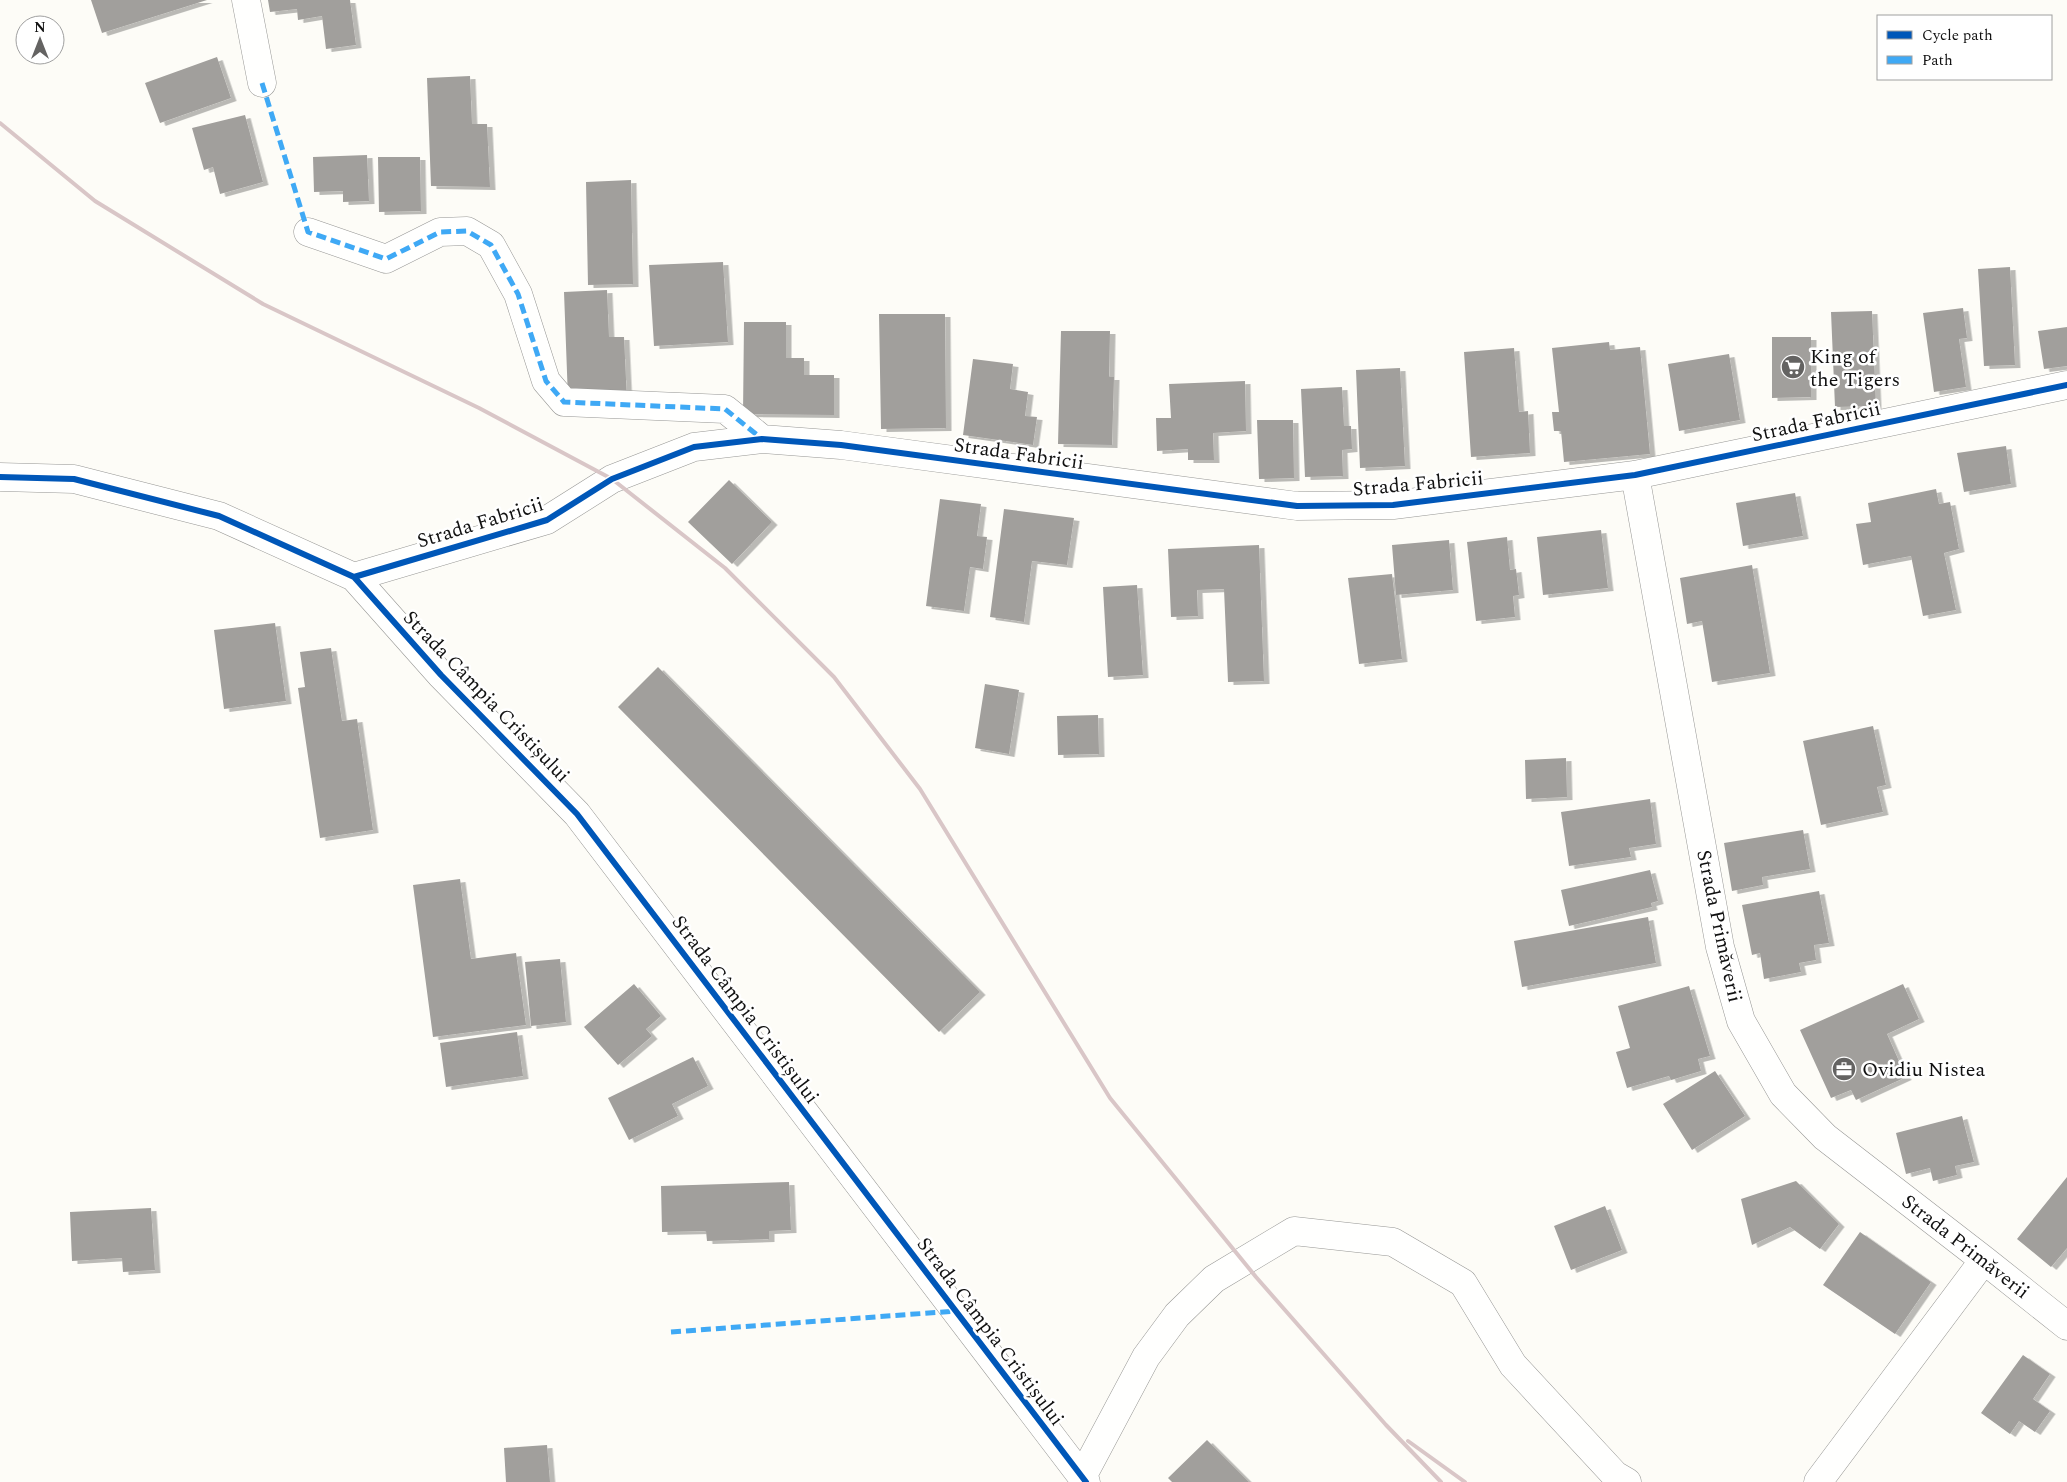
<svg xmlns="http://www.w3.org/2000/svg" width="2067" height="1482" viewBox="0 0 2067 1482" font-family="Spectral,serif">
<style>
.building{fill:#a19f9c;filter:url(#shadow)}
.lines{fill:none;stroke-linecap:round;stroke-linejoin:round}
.minor-casing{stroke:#979795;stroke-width:29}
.minor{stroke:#fffffe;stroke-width:28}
.rail{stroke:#d9c6c7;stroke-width:4}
.quiet{stroke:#3fa9f5;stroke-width:5;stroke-dasharray:10 5;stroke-linecap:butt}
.cycleway-casing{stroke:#fff;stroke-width:9}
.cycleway{stroke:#0057b8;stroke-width:6}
.labels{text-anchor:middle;stroke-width:5;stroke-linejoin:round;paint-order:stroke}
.poi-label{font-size:20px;fill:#111;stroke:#fff;text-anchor:start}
.street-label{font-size:20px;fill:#111;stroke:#fff}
</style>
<defs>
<filter id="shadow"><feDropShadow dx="5.5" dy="3" stdDeviation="0" flood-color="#0004"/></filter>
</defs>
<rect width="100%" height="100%" fill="#fdfcf7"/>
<path class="building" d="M 91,0 L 207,0 L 102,33 Z
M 268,0 L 350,0 L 356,45 L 326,49 L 322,16 L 298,20 L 297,9 L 270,12 Z
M 217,57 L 231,98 L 160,123 L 145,83 Z
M 470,76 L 472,124 L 487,124 L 490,187 L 431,186 L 427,78 Z
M 245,115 L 263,182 L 220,194 L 213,167 L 204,170 L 192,128 Z
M 367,155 L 369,201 L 343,202 L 343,191 L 314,192 L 313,157 Z
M 378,157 L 420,157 L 421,211 L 379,212 Z
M 631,180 L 633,284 L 588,285 L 586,182 Z
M 723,262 L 728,342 L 654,346 L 649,265 Z
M 2010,267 L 2015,365 L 1984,366 L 1978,269 Z
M 607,290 L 609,337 L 624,337 L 627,401 L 568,399 L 564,292 Z
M 1963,308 L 1967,338 L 1959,339 L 1966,387 L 1934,392 L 1923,313 Z
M 1872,311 L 1876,406 L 1835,407 L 1831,312 Z
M 879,314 L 945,314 L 946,428 L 881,429 Z
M 744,322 L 786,322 L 786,358 L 804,358 L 804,375 L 834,375 L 834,415 L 743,414 Z
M 2067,327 L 2067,366 L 2044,369 L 2038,331 Z
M 1061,331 L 1110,331 L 1109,377 L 1114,377 L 1112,445 L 1058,444 Z
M 1772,337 L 1811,337 L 1811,397 L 1772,398 Z
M 1609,342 L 1610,350 L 1640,347 L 1650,454 L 1564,462 L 1561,431 L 1554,431 L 1552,412 L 1559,412 L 1552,348 Z
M 1514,348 L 1519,412 L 1528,411 L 1530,453 L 1471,457 L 1464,352 Z
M 1729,354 L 1740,420 L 1679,431 L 1668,364 Z
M 973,359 L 1013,364 L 1010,389 L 1028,392 L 1025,416 L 1037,417 L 1033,445 L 963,435 Z
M 1400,368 L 1405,466 L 1360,468 L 1356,370 Z
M 1245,381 L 1246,431 L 1213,433 L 1214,460 L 1188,460 L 1188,449 L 1157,451 L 1156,418 L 1171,418 L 1169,384 Z
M 1342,387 L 1344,426 L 1351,426 L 1352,449 L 1342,450 L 1343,476 L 1305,477 L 1301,389 Z
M 1257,420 L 1293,420 L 1294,478 L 1259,479 Z
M 2006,446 L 2011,484 L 1964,492 L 1957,453 Z
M 729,480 L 772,522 L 732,564 L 688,522 Z
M 1936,489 L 1939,504 L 1950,502 L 1959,549 L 1944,553 L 1956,610 L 1923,616 L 1911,556 L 1863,565 L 1856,524 L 1871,522 L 1868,503 Z
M 1795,493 L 1803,536 L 1743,546 L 1736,503 Z
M 940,499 L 981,504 L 977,536 L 987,537 L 983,569 L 970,567 L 964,611 L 926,606 Z
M 1004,509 L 1074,518 L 1067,565 L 1032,561 L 1024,622 L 990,617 Z
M 1601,530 L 1608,588 L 1543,595 L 1537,537 Z
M 1507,537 L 1510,570 L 1516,569 L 1519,595 L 1513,596 L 1515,617 L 1476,621 L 1467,542 Z
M 1449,540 L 1453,590 L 1396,595 L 1392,545 Z
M 1259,545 L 1264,681 L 1228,682 L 1224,589 L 1197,590 L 1198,616 L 1171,617 L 1168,549 Z
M 1752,565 L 1770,673 L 1712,682 L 1702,621 L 1687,624 L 1680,578 Z
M 1392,574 L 1402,659 L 1359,664 L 1348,578 Z
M 1137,585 L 1143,675 L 1108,677 L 1103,587 Z
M 275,623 L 286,701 L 224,709 L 214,630 Z
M 331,648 L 342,721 L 357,719 L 373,830 L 320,838 L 298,688 L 305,687 L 300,652 Z
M 658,667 L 980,992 L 939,1032 L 618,707 Z
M 985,684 L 1019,690 L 1009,754 L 975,748 Z
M 1098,715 L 1099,754 L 1058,755 L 1057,716 Z
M 1873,726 L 1886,785 L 1877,787 L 1883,812 L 1821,825 L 1803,741 Z
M 1566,758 L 1567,797 L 1526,799 L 1525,760 Z
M 1650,799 L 1656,844 L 1629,848 L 1631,857 L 1569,866 L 1561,812 Z
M 1803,830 L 1810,869 L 1762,877 L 1763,885 L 1732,891 L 1724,843 Z
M 1650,870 L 1658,901 L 1651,903 L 1652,907 L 1569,926 L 1561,890 Z
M 460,879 L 471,959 L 516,953 L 526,1025 L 433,1037 L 413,885 Z
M 1819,891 L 1829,943 L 1814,945 L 1816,960 L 1799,963 L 1801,972 L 1764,979 L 1760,953 L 1752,955 L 1742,905 Z
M 1648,917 L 1656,963 L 1522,987 L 1514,941 Z
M 560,959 L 566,1022 L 531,1026 L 525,962 Z
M 634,984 L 661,1016 L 646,1029 L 652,1036 L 618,1065 L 584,1027 Z
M 1903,984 L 1919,1019 L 1887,1034 L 1906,1077 L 1856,1100 L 1851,1090 L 1831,1098 L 1800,1030 Z
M 1689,986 L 1710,1056 L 1698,1059 L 1701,1071 L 1671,1080 L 1669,1076 L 1627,1088 L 1616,1052 L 1630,1048 L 1618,1006 Z
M 517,1032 L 523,1076 L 446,1087 L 440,1043 Z
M 693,1057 L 708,1086 L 672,1104 L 678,1116 L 629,1140 L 608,1098 Z
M 1715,1071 L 1745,1116 L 1692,1150 L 1663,1104 Z
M 1962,1116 L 1974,1162 L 1955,1166 L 1957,1175 L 1933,1181 L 1930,1168 L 1906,1174 L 1896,1133 Z
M 2067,1177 L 2067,1248 L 2051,1267 L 2017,1239 Z
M 1796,1181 L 1839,1224 L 1820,1249 L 1790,1227 L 1752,1245 L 1741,1199 Z
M 789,1182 L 791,1230 L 769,1231 L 769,1239 L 707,1241 L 706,1231 L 662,1232 L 661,1186 Z
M 1605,1206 L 1622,1250 L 1571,1270 L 1554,1226 Z
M 151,1208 L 155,1270 L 123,1272 L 122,1258 L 72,1261 L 70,1212 Z
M 1860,1232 L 1931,1282 L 1895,1334 L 1823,1285 Z
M 2023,1355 L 2050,1374 L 2033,1399 L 2050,1411 L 2035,1432 L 2019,1421 L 2010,1434 L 1981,1413 Z
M 1207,1440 L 1249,1482 L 1172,1482 L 1168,1478 Z
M 547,1445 L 550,1482 L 506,1482 L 504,1448 Z"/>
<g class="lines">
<g class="minor-casing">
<path id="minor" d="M 246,0 L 262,83
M 308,232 L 386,259 L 440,232 L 467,231 L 491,245 L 518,294 L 546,381 L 564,402 L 725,409 L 762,439
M 1635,475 L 1720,947 L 1741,1021 L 1783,1094 L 1825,1137 L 1984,1260 L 2067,1326
M 0,477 L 74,479 L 219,516 L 354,577 L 547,520 L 612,479 L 694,447 L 762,439 L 841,445 L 1297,506 L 1393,505 L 1635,475 L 2067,385
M 354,577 L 441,675 L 577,814 L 1086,1482
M 1082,1477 L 1146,1357 L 1177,1315 L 1214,1279 L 1294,1231 L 1393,1242 L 1463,1283 L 1513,1365 L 1615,1475 L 1627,1482
M 1818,1482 L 1984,1260"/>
</g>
<use href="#minor" class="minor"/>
<path class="rail" d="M 0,123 L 95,201 L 263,304 L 479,408 L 612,479 L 725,568 L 834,677 L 920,789 L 1110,1098 L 1256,1277 L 1386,1425 L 1441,1482
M 1408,1441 L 1465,1482"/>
<path class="quiet" d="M 262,83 L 308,232 L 386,259 L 440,232 L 467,231 L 491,245 L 518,294 L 546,381 L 564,402 L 725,409 L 762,439
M 671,1332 L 956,1311"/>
<g class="cycleway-casing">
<path id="cycleway" d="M 0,477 L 74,479 L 219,516 L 354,577 L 547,520 L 612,479 L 694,447 L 762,439 L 841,445 L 1297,506 L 1393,505 L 1635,475 L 2067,385
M 354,577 L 441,675 L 577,814 L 1086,1482"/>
</g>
<use href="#cycleway" class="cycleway"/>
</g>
<defs>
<g id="supermarket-disc" transform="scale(1.25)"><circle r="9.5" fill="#646362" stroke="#fff"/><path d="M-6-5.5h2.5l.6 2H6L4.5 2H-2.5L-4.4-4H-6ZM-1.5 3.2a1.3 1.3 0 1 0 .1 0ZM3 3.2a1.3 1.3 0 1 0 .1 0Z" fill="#fff"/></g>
<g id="office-disc" transform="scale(1.25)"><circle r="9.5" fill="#646362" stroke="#fff"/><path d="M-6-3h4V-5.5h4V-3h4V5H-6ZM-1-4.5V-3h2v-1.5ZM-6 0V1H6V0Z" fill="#fff"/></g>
</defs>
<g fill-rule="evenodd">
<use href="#supermarket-disc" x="1793" y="367"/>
<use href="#office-disc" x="1844" y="1069"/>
</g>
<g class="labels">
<g class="poi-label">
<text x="1810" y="363">King of<tspan x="1810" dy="23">the Tigers</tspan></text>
<text x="1862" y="1076">Ovidiu Nistea</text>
</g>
<g class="street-label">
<text transform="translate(1816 421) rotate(-12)" y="7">Strada Fabricii</text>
<text transform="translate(1019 453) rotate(8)" y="7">Strada Fabricii</text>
<text transform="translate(1418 483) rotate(-5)" y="7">Strada Fabricii</text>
<text transform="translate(480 522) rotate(-17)" y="7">Strada Fabricii</text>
<text transform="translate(487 696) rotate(46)" y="7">Strada Câmpia Cristișului</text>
<text transform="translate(1720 926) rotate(78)" y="7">Strada Primăverii</text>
<text transform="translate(746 1009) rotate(53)" y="7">Strada Câmpia Cristișului</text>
<text transform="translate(1966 1246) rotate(38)" y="7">Strada Primăverii</text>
<text transform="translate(991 1331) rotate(53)" y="7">Strada Câmpia Cristișului</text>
</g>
</g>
<rect x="1877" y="15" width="175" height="65" fill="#ffffff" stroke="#a0a0a0"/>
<rect x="1887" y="31" width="25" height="8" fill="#0057b8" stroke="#a0a0a0"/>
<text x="1922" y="40" font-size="15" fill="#111111">Cycle path</text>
<rect x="1887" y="56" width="25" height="8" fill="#3fa9f5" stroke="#a0a0a0"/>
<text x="1922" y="65" font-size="15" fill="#111111">Path</text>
<g transform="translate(40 40)"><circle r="24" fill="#ffffff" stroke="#a0a0a0"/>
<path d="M0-4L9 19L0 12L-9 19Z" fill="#646362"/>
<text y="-8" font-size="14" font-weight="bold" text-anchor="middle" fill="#111111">N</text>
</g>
</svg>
